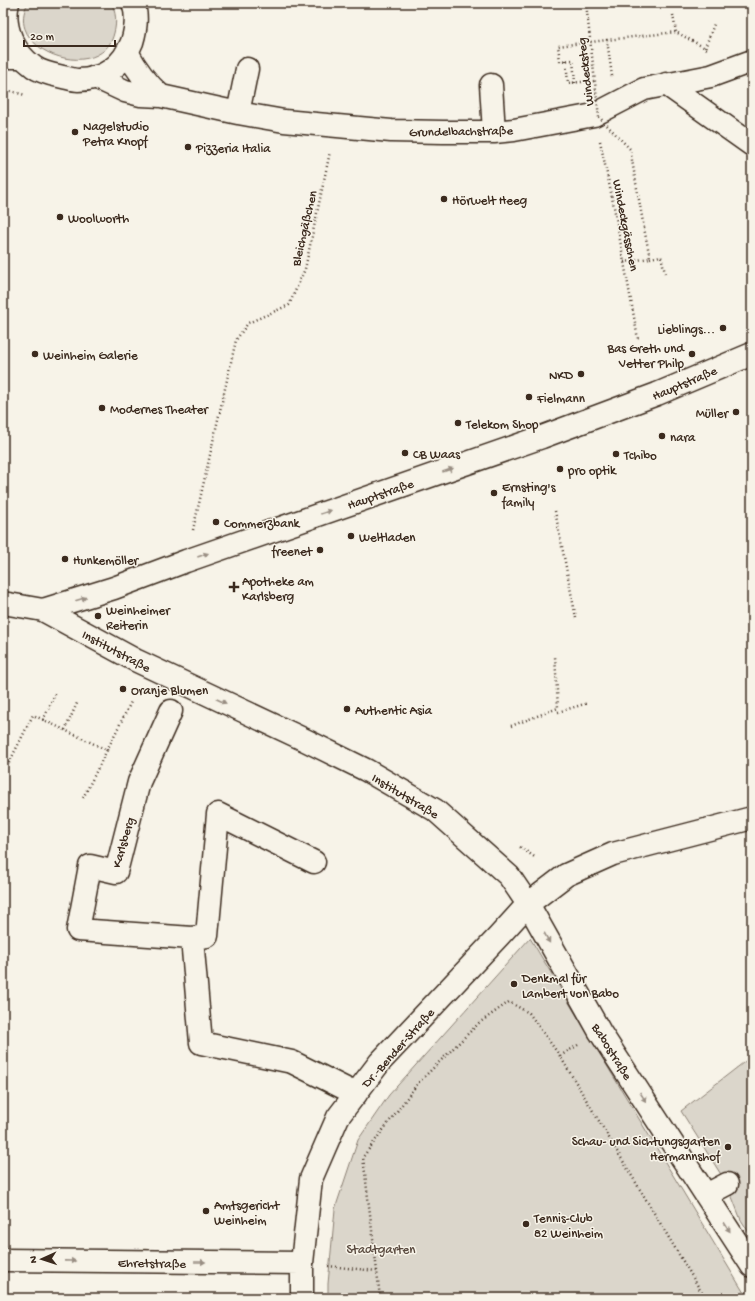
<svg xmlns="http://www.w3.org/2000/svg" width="755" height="1301" viewBox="0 0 755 1301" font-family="'Gochi Hand',sans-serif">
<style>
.green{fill:#dbd6cb;stroke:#8b8074}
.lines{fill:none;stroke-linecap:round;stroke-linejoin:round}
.minor-casing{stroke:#3b2a1e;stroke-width:25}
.major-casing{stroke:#3b2a1e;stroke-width:25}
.path{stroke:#3b2a1e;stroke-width:2.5;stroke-dasharray:1 3;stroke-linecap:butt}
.minor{stroke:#f7f3e8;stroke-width:22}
.major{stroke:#f7f3e8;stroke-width:22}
.path-bridge{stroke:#3b2a1e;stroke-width:2.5;stroke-dasharray:1 3;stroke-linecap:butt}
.oneway{fill:#998e83}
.poi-dot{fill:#3b2a1e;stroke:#f7f3e8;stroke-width:1.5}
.labels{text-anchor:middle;stroke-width:3;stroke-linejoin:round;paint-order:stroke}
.street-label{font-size:13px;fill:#3b2a1e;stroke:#f7f3e8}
.poi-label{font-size:13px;fill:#3b2a1e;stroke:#f7f3e8;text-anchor:start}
.park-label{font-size:13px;fill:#5b4c41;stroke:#f7f3e8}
</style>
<rect width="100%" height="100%" fill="#f7f3e8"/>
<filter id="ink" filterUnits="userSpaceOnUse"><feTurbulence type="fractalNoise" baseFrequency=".025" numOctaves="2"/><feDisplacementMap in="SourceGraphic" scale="8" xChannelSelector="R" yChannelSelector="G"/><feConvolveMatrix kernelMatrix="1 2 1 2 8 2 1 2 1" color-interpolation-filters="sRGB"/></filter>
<g filter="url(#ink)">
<path class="green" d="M 28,3 L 111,3 C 116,12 117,22 114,33 C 102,85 1,52 28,3 Z
M 530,938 L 747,1298 L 328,1298 L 328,1284 L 335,1209 L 358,1140 L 389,1095 Z
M 752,1056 L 752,1237 L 741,1220 L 727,1184 L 681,1111 Z"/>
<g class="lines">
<g class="minor-casing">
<path id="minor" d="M 127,52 C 136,69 146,83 161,96
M 3,57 L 22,57
M 95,77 L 125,91 L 141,95 L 161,96 L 238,113 L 284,121 L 391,131 L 443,132 L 494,132 L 514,130 L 594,115 L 644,89 L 711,76 L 752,61
M 666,84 L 752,145
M 491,85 L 494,132
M 238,113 L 247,69
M 3,603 L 43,610 L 114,588 L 186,561 L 542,437 L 657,394 L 752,354
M 43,610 L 135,660 L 303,739 L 366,770 L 435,810 L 509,876 L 528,904 L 600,1032 L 752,1266
M 171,711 L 139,782 L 116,872 L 90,866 L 78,930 L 192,938 L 201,1043 L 292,1062 L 356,1094
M 192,938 L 207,936 L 218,814 L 314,862
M 706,1195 L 727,1184
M 3,1260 L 302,1263
M 302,1298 L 302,1263 L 311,1179 L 338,1117 L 380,1062 L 498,937 L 528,904 L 566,875 L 613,854 L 752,818"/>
</g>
<g class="major-casing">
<path id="major" d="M 8,3 C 2,27 14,53 34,67 C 42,73 54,75 63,77 C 68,78 73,80 78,80 C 104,80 123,65 132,42 C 136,29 138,16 133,3"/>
</g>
<path class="path" d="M 586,3 L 588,21
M 673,15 L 676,32
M 705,48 L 714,24
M 566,60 L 568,83 L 595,81
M 612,76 L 607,40 L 676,32 L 707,49
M 575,83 L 573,60 L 560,61 L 558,46 L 607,40
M 3,89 L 25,95
M 600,141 L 614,207 L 638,339
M 650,258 L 661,256 L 665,273
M 624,262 L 650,258 L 644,228
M 555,511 L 576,618
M 193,530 L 236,340 L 248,323 L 289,305 L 305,269 L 330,152
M 558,712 L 588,703
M 43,720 L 56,692
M 511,726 L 558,708 L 555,656
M 65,730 L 78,701
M 107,750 L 132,700
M 9,763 L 33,715 L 107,750 L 82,800
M 520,847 L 536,858
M 578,1045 L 560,1056 L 705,1298
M 328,1266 L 377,1271 L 380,1298
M 377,1271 L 363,1157 L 418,1083 L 479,1023 L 509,1002 L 529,1013 L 560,1056"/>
<use href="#minor" class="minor"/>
<use href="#major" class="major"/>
<path class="path-bridge" d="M 588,21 L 599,117 L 630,149 L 644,228"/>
</g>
<defs><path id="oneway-solid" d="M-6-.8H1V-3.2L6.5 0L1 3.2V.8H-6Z"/></defs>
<g class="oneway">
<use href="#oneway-solid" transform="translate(448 470) rotate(-19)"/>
<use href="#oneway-solid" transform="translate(326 512) rotate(-19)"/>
<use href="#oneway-solid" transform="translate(203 555) rotate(-19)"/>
<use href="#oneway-solid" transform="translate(81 599) rotate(-17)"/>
<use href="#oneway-solid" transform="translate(221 701) rotate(25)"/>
<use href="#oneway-solid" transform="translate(547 938) rotate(61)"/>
<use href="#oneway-solid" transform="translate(643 1097) rotate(57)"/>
<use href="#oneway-solid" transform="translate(727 1227) rotate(57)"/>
<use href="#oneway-solid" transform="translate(70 1261) rotate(1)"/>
<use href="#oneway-solid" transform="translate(200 1262)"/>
</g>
</g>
<g class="poi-dot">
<circle cx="75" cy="132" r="4"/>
<circle cx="188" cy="147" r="4"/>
<circle cx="444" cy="199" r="4"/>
<circle cx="60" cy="217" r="4"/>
<circle cx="723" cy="328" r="4"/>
<circle cx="35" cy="354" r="4"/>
<circle cx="692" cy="354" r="4"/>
<circle cx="581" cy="374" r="4"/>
<circle cx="529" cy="397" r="4"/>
<circle cx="102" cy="408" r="4"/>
<circle cx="736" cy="412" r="4"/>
<circle cx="458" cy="423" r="4"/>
<circle cx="662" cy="436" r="4"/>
<circle cx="405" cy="453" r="4"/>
<circle cx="616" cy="454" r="4"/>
<circle cx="560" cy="469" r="4"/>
<circle cx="494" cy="493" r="4"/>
<circle cx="216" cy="522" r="4"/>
<circle cx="351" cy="536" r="4"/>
<circle cx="320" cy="550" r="4"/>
<circle cx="65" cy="559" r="4"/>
<path d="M232 581h4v4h4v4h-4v4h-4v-4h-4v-4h4z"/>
<circle cx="98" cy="616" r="4"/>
<circle cx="123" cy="689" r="4"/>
<circle cx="347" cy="709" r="4"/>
<circle cx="514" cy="984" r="4"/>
<circle cx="728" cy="1147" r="4"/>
<circle cx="206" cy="1211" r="4"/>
<circle cx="526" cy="1224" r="4"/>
</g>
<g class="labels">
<g class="street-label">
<text transform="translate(584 72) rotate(-97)" y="5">Windecksteg</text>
<text transform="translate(461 130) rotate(-1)" y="5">Grundelbachstraße</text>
<text transform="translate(627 225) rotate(79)" y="5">Windeckgässchen</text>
<text transform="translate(303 228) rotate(-77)" y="5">Bleichgäßchen</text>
<text transform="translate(684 382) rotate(-23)" y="5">Hauptstraße</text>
<text transform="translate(380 493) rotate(-19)" y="5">Hauptstraße</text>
<text transform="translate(117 650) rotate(28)" y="5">Institutstraße</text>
<text transform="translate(406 795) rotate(31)" y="5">Institutstraße</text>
<text transform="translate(122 842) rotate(-74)" y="5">Karlsberg</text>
<text transform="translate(397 1047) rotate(-48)" y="5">Dr.-Bender-Straße</text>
<text transform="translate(613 1051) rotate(58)" y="5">Babostraße</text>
<text transform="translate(152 1262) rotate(1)" y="5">Ehretstraße</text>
</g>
<g class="poi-label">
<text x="83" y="130">Nagelstudio<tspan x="83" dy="15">Petra Knopf</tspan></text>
<text x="196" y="152">Pizzeria Italia</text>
<text x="452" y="204">Hörwelt Heeg</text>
<text x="68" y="222">Woolworth</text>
<text x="715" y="333" text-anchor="end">Lieblings...</text>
<text x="684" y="352" text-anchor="end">Bas Greth und<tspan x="684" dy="15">Vetter Philp</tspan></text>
<text x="43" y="359">Weinheim Galerie</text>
<text x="573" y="379" text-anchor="end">NKD</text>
<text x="537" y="402">Fielmann</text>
<text x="110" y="413">Modernes Theater</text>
<text x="728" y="417" text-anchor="end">Müller</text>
<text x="466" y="428">Telekom Shop</text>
<text x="670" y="441">nara</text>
<text x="413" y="458">CB Waas</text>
<text x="624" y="459">Tchibo</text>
<text x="568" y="474">pro optik</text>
<text x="502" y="491">Ernsting's<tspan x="502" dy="15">family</tspan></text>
<text x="224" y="527">Commerzbank</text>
<text x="359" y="541">Weltladen</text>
<text x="312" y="555" text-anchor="end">freenet</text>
<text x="73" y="564">Hunkemöller</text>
<text x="242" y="585">Apotheke am<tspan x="242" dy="15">Karlsberg</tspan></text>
<text x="106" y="614">Weinheimer<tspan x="106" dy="15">Reiterin</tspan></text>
<text x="131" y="694">Oranje Blumen</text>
<text x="355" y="714">Authentic Asia</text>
<text x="522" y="982">Denkmal für<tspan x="522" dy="15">Lambert von Babo</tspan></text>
<text x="720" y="1145" text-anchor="end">Schau- und Sichtungsgarten<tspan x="720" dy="15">Hermannshof</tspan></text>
<text x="214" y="1209">Amtsgericht<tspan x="214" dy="15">Weinheim</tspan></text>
<text x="534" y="1222">Tennis-Club<tspan x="534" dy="15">82 Weinheim</tspan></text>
</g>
<g class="park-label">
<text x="381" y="1253">Stadtgarten</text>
</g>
</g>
<rect width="755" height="1301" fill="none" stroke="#f7f3e8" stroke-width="16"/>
<rect x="8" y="8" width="739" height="1285" fill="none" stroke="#3b2a1e" stroke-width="1.5" filter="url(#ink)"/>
<g transform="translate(42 1259) rotate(267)" stroke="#f7f3e8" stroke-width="3" paint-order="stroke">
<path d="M0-3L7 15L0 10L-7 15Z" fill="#3b2a1e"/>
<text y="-6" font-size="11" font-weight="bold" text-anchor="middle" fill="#3b2a1e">N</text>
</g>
<path d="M24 40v6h91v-6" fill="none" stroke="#3b2a1e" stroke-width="2"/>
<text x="30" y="40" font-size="12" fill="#3b2a1e" stroke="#f7f3e8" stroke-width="3" paint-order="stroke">20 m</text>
</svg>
